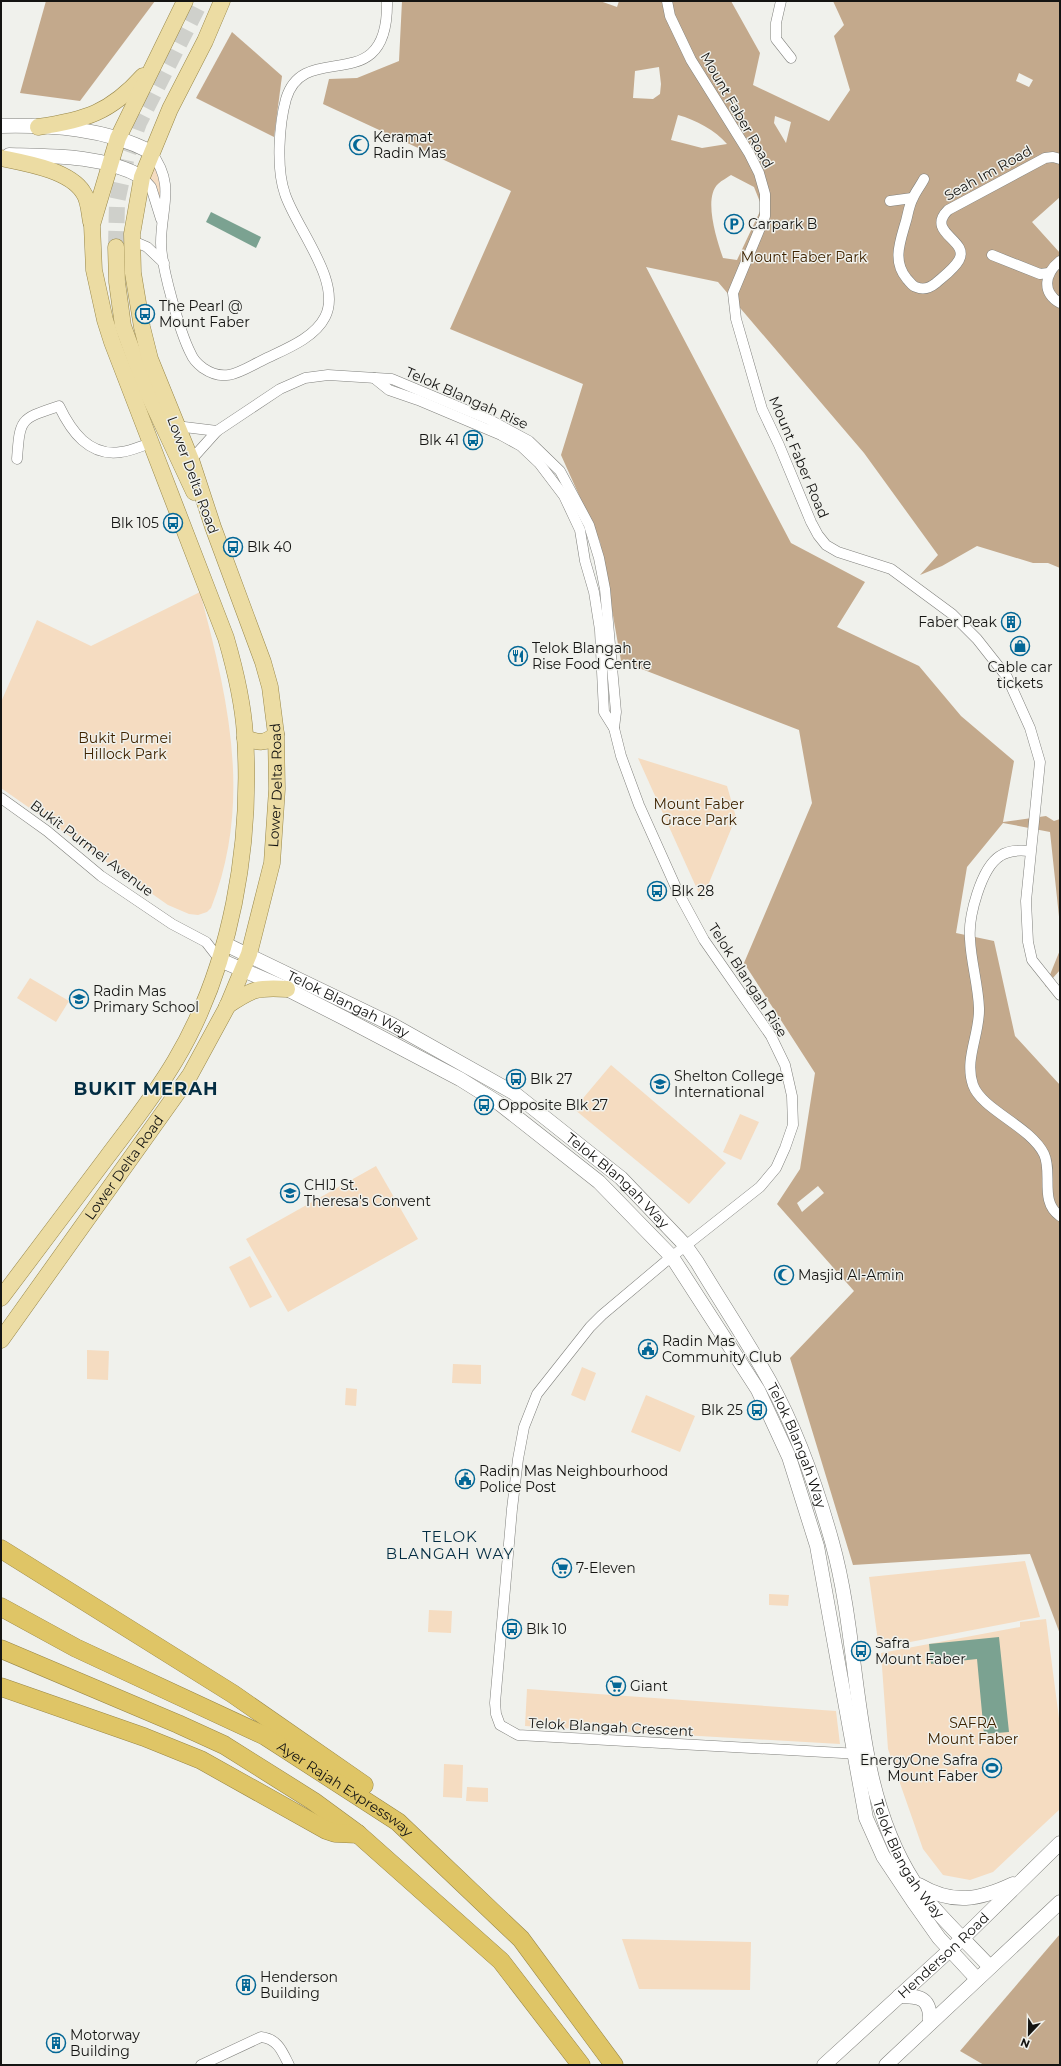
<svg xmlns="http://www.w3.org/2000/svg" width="1061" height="2066" font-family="Montserrat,sans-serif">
  <rect width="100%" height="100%" fill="#f0f1ec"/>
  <g fill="#f5dcc1">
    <polygon points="151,152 162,170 162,221 150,185"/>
    <path d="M200,592C228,698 253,801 211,908L207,912L198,915L189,914L168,905L1,788V702L37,620L91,646Z"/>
    <polygon points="638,758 727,786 736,817 702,900"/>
    <polygon points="30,978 69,1001 56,1022 17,998"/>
    <polygon points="611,1065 726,1163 689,1204 574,1109"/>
    <polygon points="740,1114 759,1122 741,1160 723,1152"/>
    <polygon points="376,1166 418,1239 288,1312 246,1239"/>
    <polygon points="250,1256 272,1297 250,1308 229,1267"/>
    <polygon points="87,1350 109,1351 108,1380 87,1379"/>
    <polygon points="453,1364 481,1365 481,1384 452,1383"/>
    <polygon points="582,1367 596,1373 585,1401 571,1395"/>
    <polygon points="346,1388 357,1389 356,1406 345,1405"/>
    <polygon points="646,1395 695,1416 680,1452 631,1432"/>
    <polygon points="1025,1561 1040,1617 879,1648 869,1577"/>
    <polygon points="769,1594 789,1595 788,1606 769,1605"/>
    <polygon points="429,1610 452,1611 451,1633 428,1632"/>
    <polygon points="1046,1619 1060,1726 1060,1809 993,1872 970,1880 943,1875 923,1849 888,1749 881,1653 1020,1627 1020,1622"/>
    <polygon points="527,1689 836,1711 840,1744 525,1726"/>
    <polygon points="444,1764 463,1765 462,1798 443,1797"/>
    <polygon points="467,1787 488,1788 488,1802 466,1801"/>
    <polygon points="622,1939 751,1942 750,1990 639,1989"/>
  </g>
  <g fill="#c3a98c" fill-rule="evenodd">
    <polygon points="46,1 155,1 80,101 20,93"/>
    <path d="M402,1H600L617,7L619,1H731L760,53L753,85L829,121L850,90L834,36L844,25L833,1H1060V197L1032,222L1060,253V568L1048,563H1033L977,546L942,566L920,575L938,555L864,453L718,282L646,267L791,543L865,582L837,627L919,666L961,716L1014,761L1003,822L1046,816L1054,821L1060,819V926L1050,832L1003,823L967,867L956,933L994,941L1015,1036L1060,1085V1634L1030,1554L853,1565L790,1358L854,1291L777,1204L800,1169L815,1073L744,963L812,803L799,730L621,661L600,542L561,455L583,384L450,329L511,191L323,104L329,79L357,78L399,61ZM659,67L661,84L660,94L653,99L633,98L635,71ZM1019,73L1033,80L1029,87L1016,81ZM678,115C696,120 715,130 727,144L702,148L671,140ZM775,116L791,122L786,143L774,123ZM731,175L754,187L762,207L737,260L723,258C717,241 703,198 718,184C722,180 727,178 731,175ZM818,1186L824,1193L802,1212L797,1203Z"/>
    <polygon points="232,32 282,76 274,137 196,98"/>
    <polygon points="1060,950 1060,970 1045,987"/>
    <polygon points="1060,1934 1060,2065 984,2065 960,2051"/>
  </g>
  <g fill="#7ba291">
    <polygon points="211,212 261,237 256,248 206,222"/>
    <polygon points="999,1637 1009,1732 984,1734 977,1659 931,1664 929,1644"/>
  </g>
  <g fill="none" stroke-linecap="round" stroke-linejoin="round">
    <polyline stroke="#cfd0cb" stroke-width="16" stroke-dasharray="16 8" stroke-linecap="butt" points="116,247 117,202 127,156 139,123 201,1"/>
    <defs>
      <g id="street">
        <polyline points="667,1 670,16 691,60 749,153 759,173 765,194 765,216 733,293 736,319 762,409 779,445 811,522 818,535 826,545 838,552 891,569 952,614 977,639 1007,677 1030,728 1040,762 1026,901 1028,942 1032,960 1060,995"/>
        <polyline points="781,1 776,23 776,39 791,58"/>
        <path d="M151,152C176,185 161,207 161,243C161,266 180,333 191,354C193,359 199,365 203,368C226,384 242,370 263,360C283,350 314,339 325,317C343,282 296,228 285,194C276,169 279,124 286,99C304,37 389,102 387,1"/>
        <polyline points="142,177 151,187 161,219"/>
        <path d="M924,179C921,185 916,191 913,198C909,205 908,214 906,221C900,242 892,261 907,279C910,282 912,286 916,287C923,290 930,288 936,283C944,276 954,269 959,260C970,240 925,233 948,210L1045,158L1053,157L1060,159"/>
        <polyline points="890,201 912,198"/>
        <polyline points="133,241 147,247 164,263"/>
        <polyline points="992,255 1040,274 1049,273"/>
        <path d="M1060,261C1045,273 1041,292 1060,303"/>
        <polyline points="374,378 389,390 418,400 501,435 521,446 539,463 564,496 580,530 585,561 594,592 600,630 604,712 614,728 621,756 639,805 678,892 704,940 771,1036 785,1065 792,1096 793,1125 785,1148 776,1168 760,1187 665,1262 602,1315 590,1327 537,1394 524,1427 518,1459 512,1509 495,1703 496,1714 500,1725 518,1735 860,1754"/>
        <polyline points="176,426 217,431"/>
        <path d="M17,459C20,418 20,419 59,406C71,431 89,457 121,452C131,451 141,446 151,443"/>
        <polyline points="191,460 217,431 280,389 305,378 328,375 392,379 490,420 529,441 560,471 589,525 599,558 605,589 616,712 614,728"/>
        <polyline points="1,798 47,831 101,876 172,924 206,942 220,960"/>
        <path d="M1029,851C1020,850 1009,850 1000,856C981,868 968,917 970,939C971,962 978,984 979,1008C980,1034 964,1059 973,1085C982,1110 1030,1126 1044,1154C1053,1173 1039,1202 1060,1216"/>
        <path d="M201,2065L261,2037C278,2039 282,2051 289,2065"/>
      </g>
      <g id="secondary">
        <path d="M1,126C51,125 105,128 151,152"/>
        <path d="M9,155C53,156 103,155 142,177"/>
        <path id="s1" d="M225,944L393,1025L514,1093L621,1178L685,1245L697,1262C721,1302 747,1341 770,1382C797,1431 817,1488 832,1542C863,1653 850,1783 914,1882C932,1910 966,1941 990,1967"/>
        <polyline points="220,960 287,989 346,1019 460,1079 500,1104 599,1182 672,1257 758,1390 789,1457 817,1546 866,1818 883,1856 915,1904 939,1938 977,1979"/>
        <path d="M919,1885C953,1905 979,1900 1013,1884"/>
        <path d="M899,1996C921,1996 931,1998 930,2023"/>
        <path id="s2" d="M824,2065L963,1938L1060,1843"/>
        <polyline points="886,2065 1060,1902"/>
      </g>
      <g id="primary">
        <path d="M38,127C85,120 110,113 143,76"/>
        <path d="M1,158C25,163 69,170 83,192C89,200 89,212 91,222"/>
        <polyline points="116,247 117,282 123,326 146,389 194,492"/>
        <path d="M245,738C259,743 266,744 276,734"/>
        <path d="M227,1006C252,989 257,987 287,989"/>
        <path d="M1,1298C36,1251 72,1204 107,1157C131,1125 155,1095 175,1061C232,966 252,844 245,735C243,702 235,669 226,638L112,342L105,320L94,270L92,225L118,138L185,1"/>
        <path id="s3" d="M1,1340L190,1075L227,1007L249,954L272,863L277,789L276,734L270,687L263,662L213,527L191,460L150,359L142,327L133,273L132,234L142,177L170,109L205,41L222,1"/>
      </g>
      <g id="highway">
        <polyline points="1,1549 233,1694 364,1785"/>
        <path id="s4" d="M1,1607L76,1648L265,1736L398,1822L521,1939L614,2065"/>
        <polyline points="1,1649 178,1724 224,1745 313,1801 358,1834 501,1961 581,2065"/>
        <polyline points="1,1687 144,1737 201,1760 326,1830 335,1833 358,1834"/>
      </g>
    </defs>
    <use href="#street" stroke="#80817d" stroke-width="11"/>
    <use href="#secondary" stroke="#80817d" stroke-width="15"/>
    <use href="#primary" stroke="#988749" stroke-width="17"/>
    <use href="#highway" stroke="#988749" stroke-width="19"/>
    <use href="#street" stroke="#fff" stroke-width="10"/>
    <use href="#secondary" stroke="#fff" stroke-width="14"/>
    <use href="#primary" stroke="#ecdca3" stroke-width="16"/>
    <use href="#highway" stroke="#dfc566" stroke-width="18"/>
  </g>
  <defs>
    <symbol id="mosque-ring" viewBox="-11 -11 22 22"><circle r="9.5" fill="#f0f1ec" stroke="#036796" stroke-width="1.5"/><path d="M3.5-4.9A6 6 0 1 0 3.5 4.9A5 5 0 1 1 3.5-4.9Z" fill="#036796"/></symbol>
    <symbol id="parking-ring" viewBox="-11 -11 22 22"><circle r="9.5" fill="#f0f1ec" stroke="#036796" stroke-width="1.5"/><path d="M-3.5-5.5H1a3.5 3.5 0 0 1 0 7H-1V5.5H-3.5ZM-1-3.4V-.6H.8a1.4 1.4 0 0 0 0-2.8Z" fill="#036796"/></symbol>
    <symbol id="bus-ring" viewBox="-11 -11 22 22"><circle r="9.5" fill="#f0f1ec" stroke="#036796" stroke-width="1.5"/><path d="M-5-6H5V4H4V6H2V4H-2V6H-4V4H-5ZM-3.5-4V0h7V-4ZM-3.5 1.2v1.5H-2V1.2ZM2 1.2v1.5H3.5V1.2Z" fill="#036796"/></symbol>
    <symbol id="building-ring" viewBox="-11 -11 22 22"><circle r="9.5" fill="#f0f1ec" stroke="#036796" stroke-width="1.5"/><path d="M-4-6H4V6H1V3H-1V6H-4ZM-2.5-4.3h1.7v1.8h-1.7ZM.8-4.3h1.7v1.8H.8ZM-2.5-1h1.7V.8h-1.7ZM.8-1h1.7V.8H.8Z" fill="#036796"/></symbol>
    <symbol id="shop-ring" viewBox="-11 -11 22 22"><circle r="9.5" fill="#f0f1ec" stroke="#036796" stroke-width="1.5"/><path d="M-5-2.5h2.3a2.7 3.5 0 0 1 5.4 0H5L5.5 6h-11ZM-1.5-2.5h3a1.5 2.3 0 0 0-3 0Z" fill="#036796"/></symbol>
    <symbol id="restaurant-ring" viewBox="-11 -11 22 22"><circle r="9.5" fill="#f0f1ec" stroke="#036796" stroke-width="1.5"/><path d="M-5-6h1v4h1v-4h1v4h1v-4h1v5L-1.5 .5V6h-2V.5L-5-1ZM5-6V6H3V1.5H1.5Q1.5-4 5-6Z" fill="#036796"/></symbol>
    <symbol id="school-ring" viewBox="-11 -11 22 22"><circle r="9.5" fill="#f0f1ec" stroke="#036796" stroke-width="1.5"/><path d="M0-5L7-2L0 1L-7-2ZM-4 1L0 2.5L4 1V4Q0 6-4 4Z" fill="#036796"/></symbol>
    <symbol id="civic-ring" viewBox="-11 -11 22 22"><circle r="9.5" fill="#f0f1ec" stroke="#036796" stroke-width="1.5"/><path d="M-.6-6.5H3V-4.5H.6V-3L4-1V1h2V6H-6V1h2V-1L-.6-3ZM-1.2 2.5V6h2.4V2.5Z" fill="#036796"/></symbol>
    <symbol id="supermarket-ring" viewBox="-11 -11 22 22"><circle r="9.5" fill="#f0f1ec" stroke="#036796" stroke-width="1.5"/><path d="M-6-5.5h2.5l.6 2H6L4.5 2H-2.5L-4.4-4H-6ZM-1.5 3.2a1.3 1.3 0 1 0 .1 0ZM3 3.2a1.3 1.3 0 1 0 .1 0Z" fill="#036796"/></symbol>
    <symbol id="stadium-ring" viewBox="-11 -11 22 22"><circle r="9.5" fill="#f0f1ec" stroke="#036796" stroke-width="1.5"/><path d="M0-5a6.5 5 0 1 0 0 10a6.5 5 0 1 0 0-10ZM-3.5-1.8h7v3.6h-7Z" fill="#036796"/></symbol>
  </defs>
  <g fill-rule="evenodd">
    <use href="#mosque-ring" x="348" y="134" width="22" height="22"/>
    <use href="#parking-ring" x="723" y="213" width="22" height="22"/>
    <use href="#bus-ring" x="134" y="303" width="22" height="22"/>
    <use href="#bus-ring" x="462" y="429" width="22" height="22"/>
    <use href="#bus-ring" x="162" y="512" width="22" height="22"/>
    <use href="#bus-ring" x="222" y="536" width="22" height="22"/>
    <use href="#building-ring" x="1000" y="611" width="22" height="22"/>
    <use href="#shop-ring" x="1009" y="635" width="22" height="22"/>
    <use href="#restaurant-ring" x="507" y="645" width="22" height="22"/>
    <use href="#bus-ring" x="646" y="880" width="22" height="22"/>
    <use href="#school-ring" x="68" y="988" width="22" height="22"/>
    <use href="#bus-ring" x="505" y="1068" width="22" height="22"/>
    <use href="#school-ring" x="649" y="1073" width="22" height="22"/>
    <use href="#bus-ring" x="473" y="1094" width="22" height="22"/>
    <use href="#school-ring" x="279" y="1182" width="22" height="22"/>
    <use href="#mosque-ring" x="773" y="1264" width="22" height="22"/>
    <use href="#civic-ring" x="637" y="1338" width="22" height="22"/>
    <use href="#bus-ring" x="746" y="1399" width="22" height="22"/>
    <use href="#civic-ring" x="454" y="1468" width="22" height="22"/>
    <use href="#supermarket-ring" x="551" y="1557" width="22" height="22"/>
    <use href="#bus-ring" x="501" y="1618" width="22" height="22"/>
    <use href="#bus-ring" x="850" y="1640" width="22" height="22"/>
    <use href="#supermarket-ring" x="605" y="1675" width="22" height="22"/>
    <use href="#stadium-ring" x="981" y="1757" width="22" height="22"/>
    <use href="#building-ring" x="235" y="1974" width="22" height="22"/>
    <use href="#building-ring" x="45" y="2032" width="22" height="22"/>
  </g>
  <g text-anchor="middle" stroke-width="3" stroke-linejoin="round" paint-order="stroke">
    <g font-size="14" fill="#141412" stroke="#f0f1ec">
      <text transform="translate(737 110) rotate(60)" y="5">Mount Faber Road</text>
      <text transform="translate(988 173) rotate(-29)" y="5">Seah Im Road</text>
      <text transform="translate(467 398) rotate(24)" y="5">Telok Blangah Rise</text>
      <text transform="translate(799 457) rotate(67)" y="5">Mount Faber Road</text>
      <text transform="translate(193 475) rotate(70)" y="5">Lower Delta Road</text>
      <text dy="5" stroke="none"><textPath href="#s3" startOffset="632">Lower Delta Road</textPath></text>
      <text transform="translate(92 848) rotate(37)" y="5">Bukit Purmei Avenue</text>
      <text transform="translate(748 980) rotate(57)" y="5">Telok Blangah Rise</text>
      <text dy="5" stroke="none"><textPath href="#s1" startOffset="137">Telok Blangah Way</textPath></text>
      <text dy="5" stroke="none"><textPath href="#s3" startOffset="212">Lower Delta Road</textPath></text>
      <text dy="5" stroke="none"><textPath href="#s1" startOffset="461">Telok Blangah Way</textPath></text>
      <text dy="5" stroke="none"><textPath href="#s1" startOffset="785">Telok Blangah Way</textPath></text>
      <text transform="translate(611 1727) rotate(3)" y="5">Telok Blangah Crescent</text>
      <text dy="5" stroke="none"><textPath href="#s4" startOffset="390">Ayer Rajah Expressway</textPath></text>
      <text dy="5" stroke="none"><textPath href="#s1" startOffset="1217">Telok Blangah Way</textPath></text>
      <text dy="5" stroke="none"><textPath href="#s2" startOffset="162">Henderson Road</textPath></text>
    </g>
    <g font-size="14" fill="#141412" stroke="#f0f1ec" text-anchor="start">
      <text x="373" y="142">Keramat<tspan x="373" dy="16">Radin Mas</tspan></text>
      <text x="748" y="229">Carpark B</text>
      <text x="159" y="311">The Pearl @<tspan x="159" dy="16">Mount Faber</tspan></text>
      <text x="459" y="445" text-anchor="end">Blk 41</text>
      <text x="159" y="528" text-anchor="end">Blk 105</text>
      <text x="247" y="552">Blk 40</text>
      <text x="997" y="627" text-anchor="end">Faber Peak</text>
      <text x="532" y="653">Telok Blangah<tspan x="532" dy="16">Rise Food Centre</tspan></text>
      <text x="1020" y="672" text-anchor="middle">Cable car<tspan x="1020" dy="16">tickets</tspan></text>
      <text x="671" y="896">Blk 28</text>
      <text x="93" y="996">Radin Mas<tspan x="93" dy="16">Primary School</tspan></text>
      <text x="674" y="1081">Shelton College<tspan x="674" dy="16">International</tspan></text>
      <text x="530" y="1084">Blk 27</text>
      <text x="498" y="1110">Opposite Blk 27</text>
      <text x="304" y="1190">CHIJ St.<tspan x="304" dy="16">Theresa's Convent</tspan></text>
      <text x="798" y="1280">Masjid Al-Amin</text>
      <text x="662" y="1346">Radin Mas<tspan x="662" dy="16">Community Club</tspan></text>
      <text x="743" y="1415" text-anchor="end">Blk 25</text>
      <text x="479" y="1476">Radin Mas Neighbourhood<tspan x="479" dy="16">Police Post</tspan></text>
      <text x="576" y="1573">7-Eleven</text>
      <text x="526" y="1634">Blk 10</text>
      <text x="875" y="1648">Safra<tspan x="875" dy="16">Mount Faber</tspan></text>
      <text x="630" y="1691">Giant</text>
      <text x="978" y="1765" text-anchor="end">EnergyOne Safra<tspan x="978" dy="16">Mount Faber</tspan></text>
      <text x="260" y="1982">Henderson<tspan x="260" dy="16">Building</tspan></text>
      <text x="70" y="2040">Motorway<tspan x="70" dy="16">Building</tspan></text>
    </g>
    <g font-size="14" fill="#3e2300" stroke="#f0f1ec">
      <text x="804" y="262">Mount Faber Park</text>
      <text x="125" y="743">Bukit Purmei<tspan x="125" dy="16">Hillock Park</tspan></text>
      <text x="699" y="809">Mount Faber<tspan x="699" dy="16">Grace Park</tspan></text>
      <text x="973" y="1728">SAFRA<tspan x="973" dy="16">Mount Faber</tspan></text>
    </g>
    <g font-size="15" letter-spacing="1" fill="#032d43" stroke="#f0f1ec">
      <text x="450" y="1542">TELOK<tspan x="450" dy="17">BLANGAH WAY</tspan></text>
    </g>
    <g font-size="18" font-weight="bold" letter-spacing="1" fill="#032d43" stroke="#f0f1ec">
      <text x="146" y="1095">BUKIT MERAH</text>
    </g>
  </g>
  <rect width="1061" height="2066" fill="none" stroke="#141412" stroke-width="4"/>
  <g transform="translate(1029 2034) rotate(202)" stroke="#f0f1ec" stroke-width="3" paint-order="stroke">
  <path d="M0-3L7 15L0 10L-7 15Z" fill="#141412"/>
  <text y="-6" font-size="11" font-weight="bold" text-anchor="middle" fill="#141412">N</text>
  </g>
</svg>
